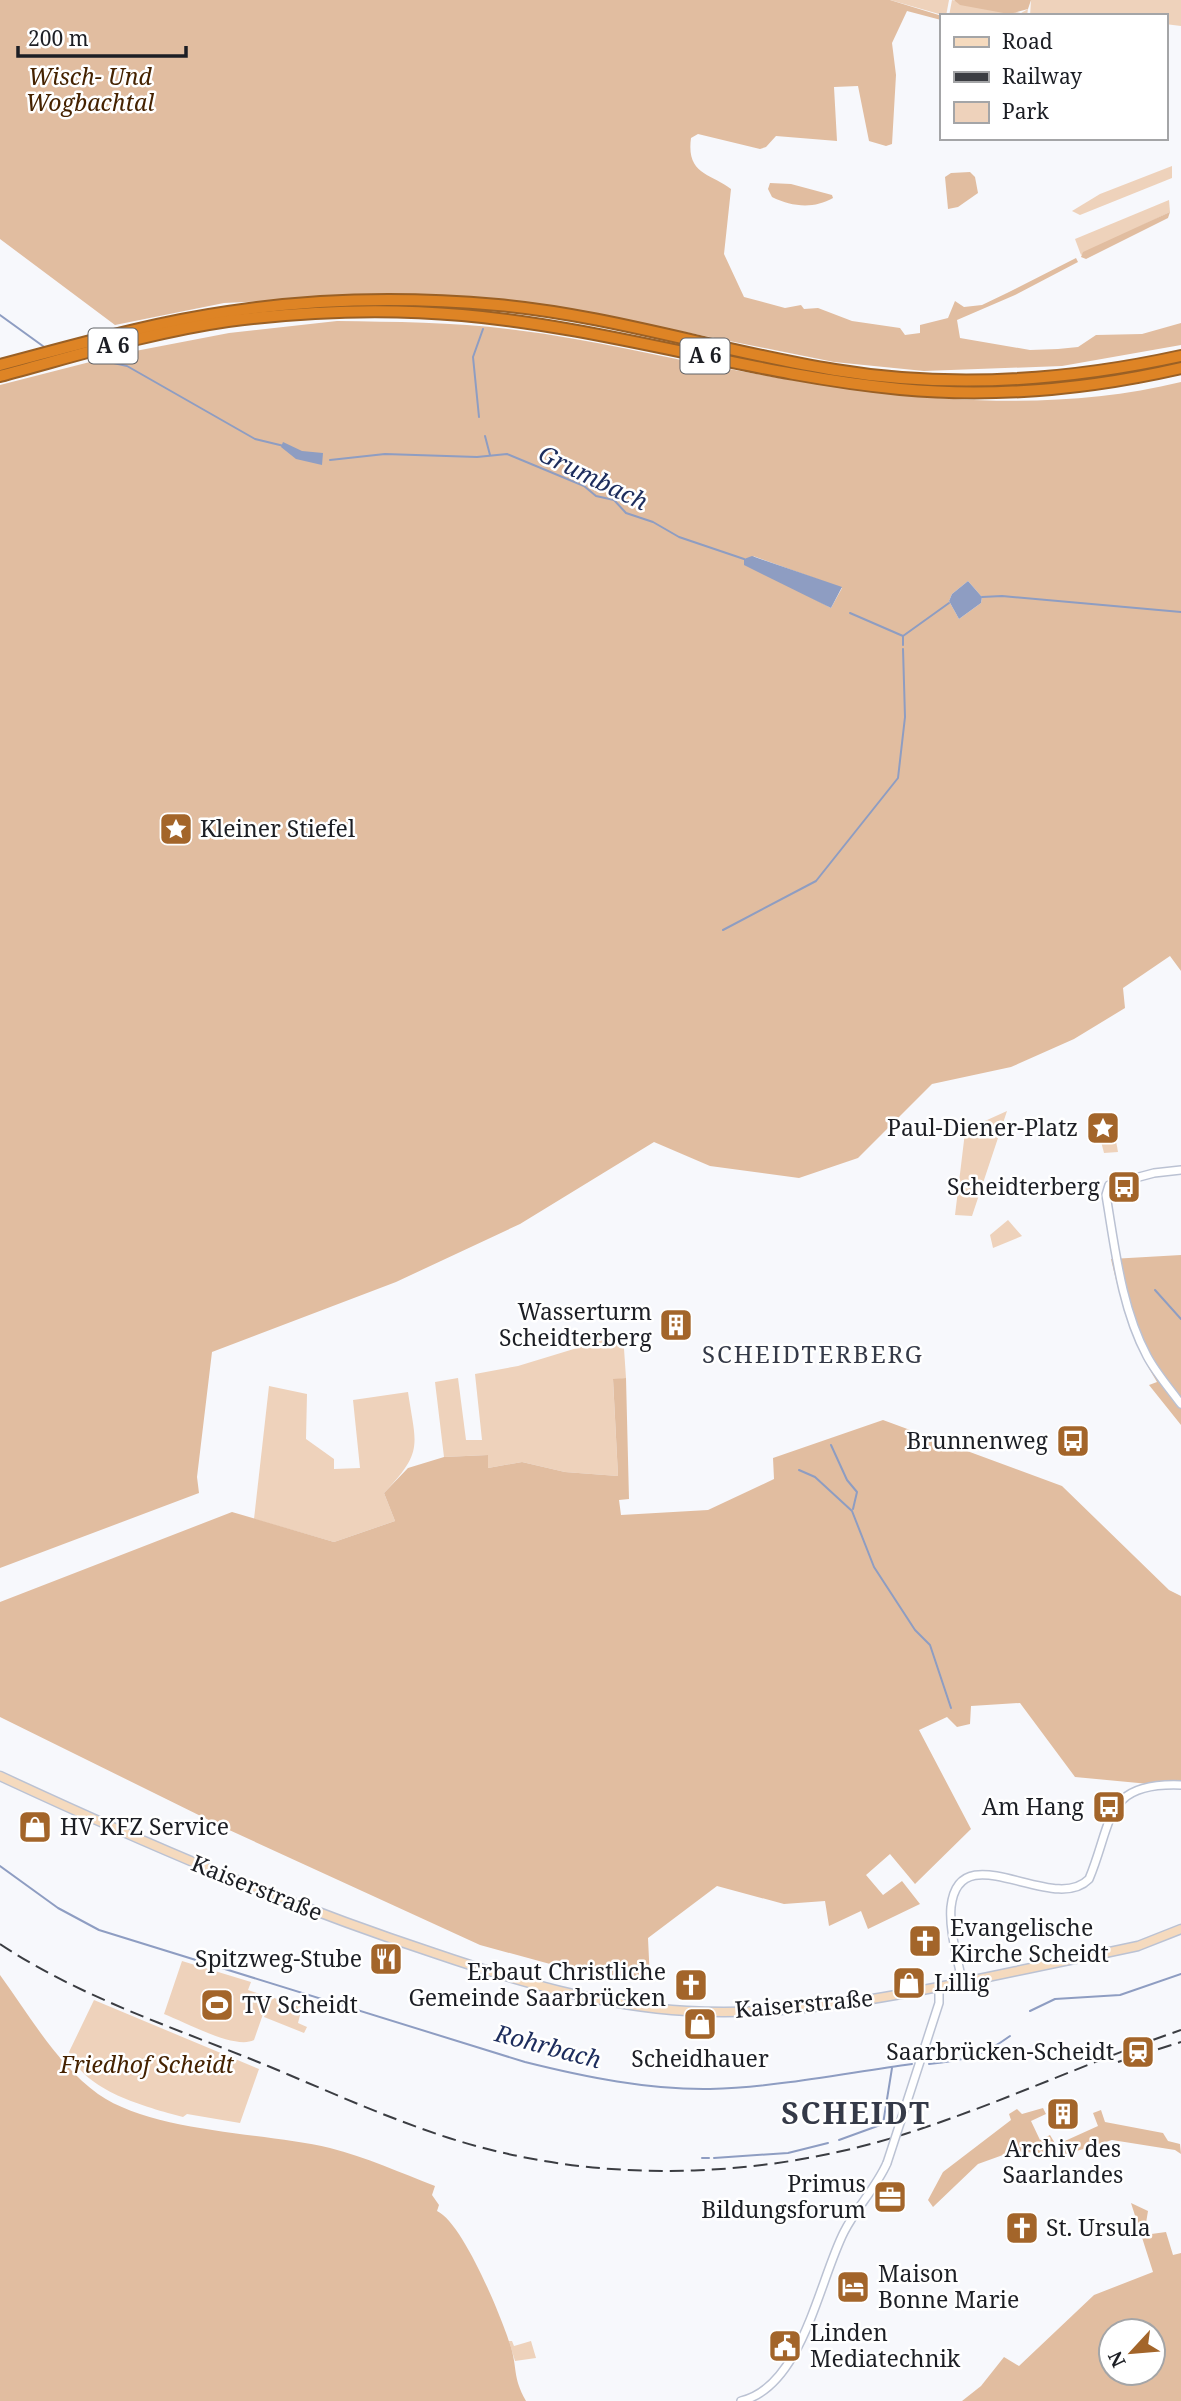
<svg xmlns="http://www.w3.org/2000/svg" width="1181" height="2401" font-family="'Noto Serif',serif">
  <rect width="100%" height="100%" fill="#f7f8fc"/>
  <g fill="#eed2bb">
    <polygon points="890,0 949,0 946,16"/>
    <polygon points="952,0 1021,13 1028,9 1027,16 949,16"/>
    <polygon points="1031,0 1181,0 1181,26 1165,24 1165,16 1030,16"/>
    <polygon points="1172,166 1172,178 1080,215 1072,211 1100,194"/>
    <polygon points="1169,200 1170,212 1081,255 1075,239"/>
    <polygon points="1007,1111 972,1216 955,1215 966,1124 976,1125"/>
    <polygon points="1111,1113 1118,1152 1104,1153 1097,1126"/>
    <polygon points="1008,1220 1022,1236 993,1248 990,1235"/>
    <polygon points="623,1334 626,1378 613,1380 618,1476 565,1472 522,1462 488,1468 488,1455 444,1457 435,1382 458,1378 466,1440 482,1440 475,1374 518,1366"/>
    <path d="M269,1386L307,1394L306,1439L334,1459V1469L360,1468L353,1400L408,1392C416,1446 424,1451 384,1493L395,1521L334,1542L254,1519Z"/>
    <path d="M182,1961L251,1982L248,1990L269,1997L254,2040C235,2050 185,2022 164,2014Z"/>
    <polygon points="271,1997 302,2007 298,2023 307,2027 304,2033 264,2017"/>
    <path d="M94,2000L259,2069L240,2123L187,2114L183,2117C146,2107 84,2091 69,2052Z"/>
    <polygon points="509,2341 512,2341 514,2346 531,2341 536,2358 515,2361"/>
  </g>
  <g fill="#e1bda0" fill-rule="evenodd">
    <path d="M0,0H890L942,16L941,20L907,11L892,43L896,75L892,144L886,146L869,141L858,86L834,87L837,141L776,136L766,147L760,149L698,134L691,138C686,175 711,173 731,189L724,254L744,297L785,308L801,305L804,309L818,308L852,321L900,328L905,335L920,333V325L948,318L955,301L964,307L982,305L1007,293L1076,258L1078,262L1015,295L957,320L960,338L1030,350L1058,349L1078,347L1096,335L1142,334L1181,323V345L1062,366L924,371L834,362L591,313L411,294L224,303L115,325L0,239Z"/>
    <polygon points="954,0 1031,0 1028,9 1009,14 960,5"/>
    <polygon points="970,172 975,177 978,193 958,207 948,209 945,177 951,173"/>
    <path d="M770,183L791,184L832,195L833,198C814,209 792,207 772,197L768,189Z"/>
    <polygon points="1170,212 1168,218 1086,259 1081,257 1083,252"/>
    <path d="M337,321C396,322 457,322 516,330C591,339 665,358 740,371C883,397 1038,417 1181,382V971L1170,956L1123,988L1125,1008L1074,1039L1011,1067L932,1084L858,1158L799,1178L710,1166L654,1142L520,1224L396,1282L212,1352L197,1477L199,1493L0,1568V385L125,353L229,333ZM753,556L842,588L831,608L792,587ZM968,581L982,597L981,603L959,619L949,601L952,594Z"/>
    <path d="M1181,1255V1425L1149,1385L1157,1382C1133,1344 1121,1303 1111,1259Z"/>
    <polygon points="626,1378 629,1499 619,1500 621,1515 708,1510 774,1479 773,1458 883,1420 1062,1486 1169,1590 1181,1596 1181,1787 1075,1777 1020,1703 971,1706 970,1724 957,1727 947,1717 919,1730 971,1829 915,1884 890,1854 866,1875 883,1895 902,1881 920,1904 868,1929 861,1911 829,1926 825,1901 784,1904 717,1886 648,1938 650,1981 561,1967 480,1945 227,1829 0,1717 0,1602 232,1512 334,1542 395,1521 384,1493 408,1468 444,1457 488,1455 488,1468 522,1462 565,1472 618,1476 613,1379"/>
    <path d="M0,1975C29,2015 57,2064 98,2094C154,2133 262,2132 330,2148C366,2157 401,2173 435,2186L432,2195L439,2205L437,2211C463,2223 501,2316 510,2344C518,2369 512,2376 526,2401H0Z"/>
    <polygon points="1043,2108 1046,2114 1031,2121 1040,2140 1050,2135 1056,2145 1098,2126 1093,2113 1101,2110 1105,2122 1163,2133 1168,2141 1180,2144 1181,2154 1175,2150 1112,2140 1064,2155 1014,2151 978,2164 933,2207 928,2200 943,2172 1011,2120 1009,2114 1017,2109 1022,2114"/>
    <path d="M1131,2203L1148,2211L1144,2235L1166,2232L1173,2255L1181,2253V2401H962L981,2386L1004,2357L1019,2366L1094,2295L1153,2272ZM1111,2331H1153V2373H1111Z"/>
  </g>
  <g fill="#8e9dc2">
    <polygon points="283,442 302,451 323,453 322,465 296,459 281,447"/>
    <polygon points="752,556 842,587 831,608 744,565 744,559"/>
    <polygon points="968,581 982,597 981,603 959,619 949,601 952,594"/>
  </g>
  <g fill="none" stroke-linecap="round" stroke-linejoin="round">
    <g stroke="#8e9dc2" stroke-width="2">
      <polyline points="0,315 47,349"/>
      <polyline points="87,357 127,366 255,439 284,446"/>
      <polyline points="479,417 473,357 483,329"/>
      <polyline points="485,436 490,455"/>
      <polyline points="330,460 385,454 477,457 507,454 584,486 596,496 614,500 626,513 653,522 679,537 744,559"/>
      <polyline points="982,597 1002,596 1181,612"/>
      <polyline points="850,613 903,636 949,603"/>
      <polyline points="903,636 903,645"/>
      <polyline points="723,930 816,881 898,778 905,717 903,649"/>
      <polyline points="1155,1290 1181,1319"/>
      <polyline points="831,1445 847,1480 857,1492 853,1509"/>
      <polyline points="799,1470 815,1477 852,1511 874,1567 915,1630 930,1645 951,1708"/>
      <path d="M0,1866L58,1908L99,1930L525,2062C585,2077 649,2090 710,2089C778,2087 845,2073 912,2064"/>
      <polyline points="1030,2011 1055,1999 1120,1995 1181,1974"/>
      <path d="M929,2064C962,2061 983,2056 1010,2036"/>
      <polyline points="839,2140 883,2124 892,2068"/>
      <polyline points="702,2158 709,2158"/>
      <polyline points="714,2158 788,2153 828,2143"/>
    </g>
    <defs>
      <g id="tertiary">
        <path d="M1181,1170L1154,1173L1109,1185L1106,1195C1115,1248 1121,1307 1147,1356C1156,1373 1170,1389 1181,1404"/>
        <path d="M962,1982C958,1959 949,1931 951,1907C959,1832 1053,1916 1089,1879C1113,1822 1103,1782 1181,1785"/>
        <polyline points="902,2117 939,2003 939,1987"/>
        <path d="M741,2401C802,2387 819,2281 844,2232C856,2208 876,2188 887,2163"/>
      </g>
      <path id="secondary" d="M0,1776C142,1842 285,1904 434,1953C516,1981 600,2006 687,2011C829,2019 968,1979 1105,1953L1138,1946L1181,1929"/>
      <g id="motorway">
        <path d="M0,365C76,345 151,323 228,312C318,298 408,297 498,305C610,315 723,352 835,370C950,389 1067,381 1181,356"/>
        <path d="M0,376C75,356 151,332 228,321C305,311 385,308 462,315C610,328 753,375 900,389C995,398 1089,389 1181,368"/>
      </g>
    </defs>
    <use href="#tertiary" stroke="#bbc2d3" stroke-width="10"/>
    <use href="#secondary" stroke="#bbc2d3" stroke-width="11"/>
    <use href="#motorway" stroke="#9a6025" stroke-width="14"/>
    <use href="#tertiary" stroke="#fff" stroke-width="7"/>
    <use href="#secondary" stroke="#f5dabe" stroke-width="8"/>
    <use href="#motorway" stroke="#de8425" stroke-width="10"/>
    <g stroke="#3b3d42" stroke-width="2" stroke-dasharray="14 7" stroke-linecap="butt">
      <path d="M0,1944C81,1998 178,2029 268,2066C328,2091 387,2118 449,2138C596,2185 759,2180 905,2134C999,2104 1088,2062 1181,2030"/>
      <polyline points="1118,2062 1181,2042"/>
    </g>
    <defs>
      <polyline id="tertiary-bridge" points="887,2163 902,2117"/>
    </defs>
    <use href="#tertiary-bridge" stroke="#bbc2d3" stroke-width="10" stroke-linecap="butt"/>
    <use href="#tertiary-bridge" stroke="#fff" stroke-width="7"/>
  </g>
  <defs>
    <symbol id="sight-square" viewBox="-11 -11 22 22"><rect x="-9" y="-9" width="18" height="18" rx="4" fill="#a3652a" stroke="#fff"/><path d="M0-6L1.8-2.2L6-1.7L2.9 1.2L3.7 5.4L0 3.3L-3.7 5.4L-2.9 1.2L-6-1.7L-1.8-2.2Z" fill="#fff"/></symbol>
    <symbol id="bus-square" viewBox="-11 -11 22 22"><rect x="-9" y="-9" width="18" height="18" rx="4" fill="#a3652a" stroke="#fff"/><path d="M-5-6H5V4H4V6H2V4H-2V6H-4V4H-5ZM-3.5-4V0h7V-4ZM-3.5 1.2v1.5H-2V1.2ZM2 1.2v1.5H3.5V1.2Z" fill="#fff"/></symbol>
    <symbol id="building-square" viewBox="-11 -11 22 22"><rect x="-9" y="-9" width="18" height="18" rx="4" fill="#a3652a" stroke="#fff"/><path d="M-4-6H4V6H1V3H-1V6H-4ZM-2.5-4.3h1.7v1.8h-1.7ZM.8-4.3h1.7v1.8H.8ZM-2.5-1h1.7V.8h-1.7ZM.8-1h1.7V.8H.8Z" fill="#fff"/></symbol>
    <symbol id="shop-square" viewBox="-11 -11 22 22"><rect x="-9" y="-9" width="18" height="18" rx="4" fill="#a3652a" stroke="#fff"/><path d="M-5-2.5h2.3a2.7 3.5 0 0 1 5.4 0H5L5.5 6h-11ZM-1.5-2.5h3a1.5 2.3 0 0 0-3 0Z" fill="#fff"/></symbol>
    <symbol id="church-square" viewBox="-11 -11 22 22"><rect x="-9" y="-9" width="18" height="18" rx="4" fill="#a3652a" stroke="#fff"/><path d="M-1.2-6h2.4v3.5h3.3v2.4h-3.3V6h-2.4V-.1h-3.3v-2.4h3.3Z" fill="#fff"/></symbol>
    <symbol id="restaurant-square" viewBox="-11 -11 22 22"><rect x="-9" y="-9" width="18" height="18" rx="4" fill="#a3652a" stroke="#fff"/><path d="M-5-6h1v4h1v-4h1v4h1v-4h1v5L-1.5 .5V6h-2V.5L-5-1ZM5-6V6H3V1.5H1.5Q1.5-4 5-6Z" fill="#fff"/></symbol>
    <symbol id="stadium-square" viewBox="-11 -11 22 22"><rect x="-9" y="-9" width="18" height="18" rx="4" fill="#a3652a" stroke="#fff"/><path d="M0-5a6.5 5 0 1 0 0 10a6.5 5 0 1 0 0-10ZM-3.5-1.8h7v3.6h-7Z" fill="#fff"/></symbol>
    <symbol id="station-square" viewBox="-11 -11 22 22"><rect x="-9" y="-9" width="18" height="18" rx="4" fill="#a3652a" stroke="#fff"/><path d="M-3-6H3Q5-6 5-4V2Q5 4 3 4L4.5 6H3L1.5 4h-3L-3 6H-4.5L-3 4Q-5 4-5 2V-4Q-5-6-3-6ZM-3.5-4v3h7v-3ZM-3.5 1v1.5H-2V1ZM2 1v1.5H3.5V1Z" fill="#fff"/></symbol>
    <symbol id="office-square" viewBox="-11 -11 22 22"><rect x="-9" y="-9" width="18" height="18" rx="4" fill="#a3652a" stroke="#fff"/><path d="M-6-3h4V-5.5h4V-3h4V5H-6ZM-1-4.5V-3h2v-1.5ZM-6 0V1H6V0Z" fill="#fff"/></symbol>
    <symbol id="hotel-square" viewBox="-11 -11 22 22"><rect x="-9" y="-9" width="18" height="18" rx="4" fill="#a3652a" stroke="#fff"/><path d="M-6-4.5h1.5V1H6V5H4.5V3h-9V5H-6ZM-4 0a1.8 1.8 0 1 1 3.6 0ZM.5 0V-2.5h3Q6-2.5 6 0Z" fill="#fff"/></symbol>
    <symbol id="civic-square" viewBox="-11 -11 22 22"><rect x="-9" y="-9" width="18" height="18" rx="4" fill="#a3652a" stroke="#fff"/><path d="M-.6-6.5H3V-4.5H.6V-3L4-1V1h2V6H-6V1h2V-1L-.6-3ZM-1.2 2.5V6h2.4V2.5Z" fill="#fff"/></symbol>
  </defs>
  <g fill-rule="evenodd">
    <use href="#sight-square" x="157" y="810" width="38" height="38"/>
    <use href="#sight-square" x="1084" y="1109" width="38" height="38"/>
    <use href="#bus-square" x="1105" y="1168" width="38" height="38"/>
    <use href="#building-square" x="657" y="1306" width="38" height="38"/>
    <use href="#bus-square" x="1054" y="1422" width="38" height="38"/>
    <use href="#bus-square" x="1090" y="1788" width="38" height="38"/>
    <use href="#shop-square" x="16" y="1808" width="38" height="38"/>
    <use href="#church-square" x="906" y="1922" width="38" height="38"/>
    <use href="#restaurant-square" x="367" y="1940" width="38" height="38"/>
    <use href="#shop-square" x="890" y="1964" width="38" height="38"/>
    <use href="#church-square" x="672" y="1966" width="38" height="38"/>
    <use href="#stadium-square" x="198" y="1986" width="38" height="38"/>
    <use href="#shop-square" x="681" y="2005" width="38" height="38"/>
    <use href="#station-square" x="1119" y="2033" width="38" height="38"/>
    <use href="#building-square" x="1044" y="2095" width="38" height="38"/>
    <use href="#office-square" x="871" y="2178" width="38" height="38"/>
    <use href="#church-square" x="1003" y="2209" width="38" height="38"/>
    <use href="#hotel-square" x="834" y="2268" width="38" height="38"/>
    <use href="#civic-square" x="766" y="2327" width="38" height="38"/>
  </g>
  <g text-anchor="middle" stroke-width="5" stroke-linejoin="round" paint-order="stroke">
    <g fill="#fff" stroke="#606266" stroke-width="2">
      <rect x="88.5" y="328.5" width="49" height="35" rx="5"/>
      <rect x="680.5" y="338.5" width="49" height="35" rx="5"/>
    </g>
    <g font-size="21" font-weight="bold" fill="#1c1e24">
      <text x="113" y="353">A 6</text>
      <text x="705" y="363">A 6</text>
    </g>
    <g font-size="23" font-style="italic" fill="#452200" stroke="#fff">
      <text x="90" y="85">Wisch- Und<tspan x="90" dy="26">Wogbachtal</tspan></text>
      <text x="147" y="2073">Friedhof Scheidt</text>
    </g>
    <g font-size="23" fill="#1c1e24" stroke="#fff" text-anchor="end">
      <text x="200" y="837" text-anchor="start">Kleiner Stiefel</text>
      <text x="1078" y="1136">Paul-Diener-Platz</text>
      <text x="1100" y="1195">Scheidterberg</text>
      <text x="652" y="1320">Wasserturm<tspan x="652" dy="26">Scheidterberg</tspan></text>
      <text x="1048" y="1449">Brunnenweg</text>
      <text x="1084" y="1815">Am Hang</text>
      <text x="60" y="1835" text-anchor="start">HV KFZ Service</text>
      <text x="950" y="1936" text-anchor="start">Evangelische<tspan x="950" dy="26">Kirche Scheidt</tspan></text>
      <text x="362" y="1967">Spitzweg-Stube</text>
      <text x="666" y="1980">Erbaut Christliche<tspan x="666" dy="26">Gemeinde Saarbrücken</tspan></text>
      <text x="934" y="1991" text-anchor="start">Lillig</text>
      <text x="242" y="2013" text-anchor="start">TV Scheidt</text>
      <text x="1114" y="2060">Saarbrücken-Scheidt</text>
      <text x="700" y="2067" text-anchor="middle">Scheidhauer</text>
      <text x="1063" y="2157" text-anchor="middle">Archiv des<tspan x="1063" dy="26">Saarlandes</tspan></text>
      <text x="866" y="2192">Primus<tspan x="866" dy="26">Bildungsforum</tspan></text>
      <text x="1046" y="2236" text-anchor="start">St. Ursula</text>
      <text x="878" y="2282" text-anchor="start">Maison<tspan x="878" dy="26">Bonne Marie</tspan></text>
      <text x="810" y="2341" text-anchor="start">Linden<tspan x="810" dy="26">Mediatechnik</tspan></text>
    </g>
    <g font-size="23" fill="#1c1e24" stroke="#fff">
      <text transform="translate(257 1888) rotate(22)" y="8">Kaiserstraße</text>
      <text transform="translate(804 2004) rotate(-5)" y="8">Kaiserstraße</text>
    </g>
    <g font-size="24" font-style="italic" fill="#1d2d5d" stroke="#fff">
      <text transform="translate(593 478) rotate(26)" y="8">Grumbach</text>
      <text transform="translate(548 2047) rotate(15)" y="8">Rohrbach</text>
    </g>
    <g font-size="24" letter-spacing="2" fill="#353a48" stroke="#fff">
      <text x="813" y="1363">SCHEIDTERBERG</text>
    </g>
    <g font-size="30" font-weight="bold" letter-spacing="2" fill="#353a48" stroke="#fff">
      <text x="856" y="2124">SCHEIDT</text>
    </g>
  </g>
  <rect x="940" y="14" width="228" height="126" fill="#ffffff" stroke="#a4a5a7" stroke-width="2"/>
  <rect x="954" y="37" width="35" height="10" fill="#f5dabe" stroke="#a4a5a7" stroke-width="2"/>
  <text x="1002" y="49" font-size="21" fill="#1c1e24">Road</text>
  <rect x="954" y="72" width="35" height="10" fill="#3b3d42" stroke="#a4a5a7" stroke-width="2"/>
  <text x="1002" y="84" font-size="21" fill="#1c1e24">Railway</text>
  <rect x="954" y="102" width="35" height="21" fill="#eed2bb" stroke="#a4a5a7" stroke-width="2"/>
  <text x="1002" y="119" font-size="21" fill="#1c1e24">Park</text>
  <g transform="translate(1132 2352) rotate(244)"><circle r="33" fill="#ffffff" stroke="#a4a5a7" stroke-width="2"/>
  <path d="M0-5L12 26L0 18L-12 26Z" fill="#a3652a"/>
  <text y="-10" font-size="19" font-weight="bold" text-anchor="middle" fill="#1c1e24">N</text>
  </g>
  <path d="M18 46v10h168v-10" fill="none" stroke="#1c1e24" stroke-width="3.5"/>
  <text x="28" y="46" font-size="21" fill="#1c1e24" stroke="#ffffff" stroke-width="5" paint-order="stroke">200 m</text>
</svg>
